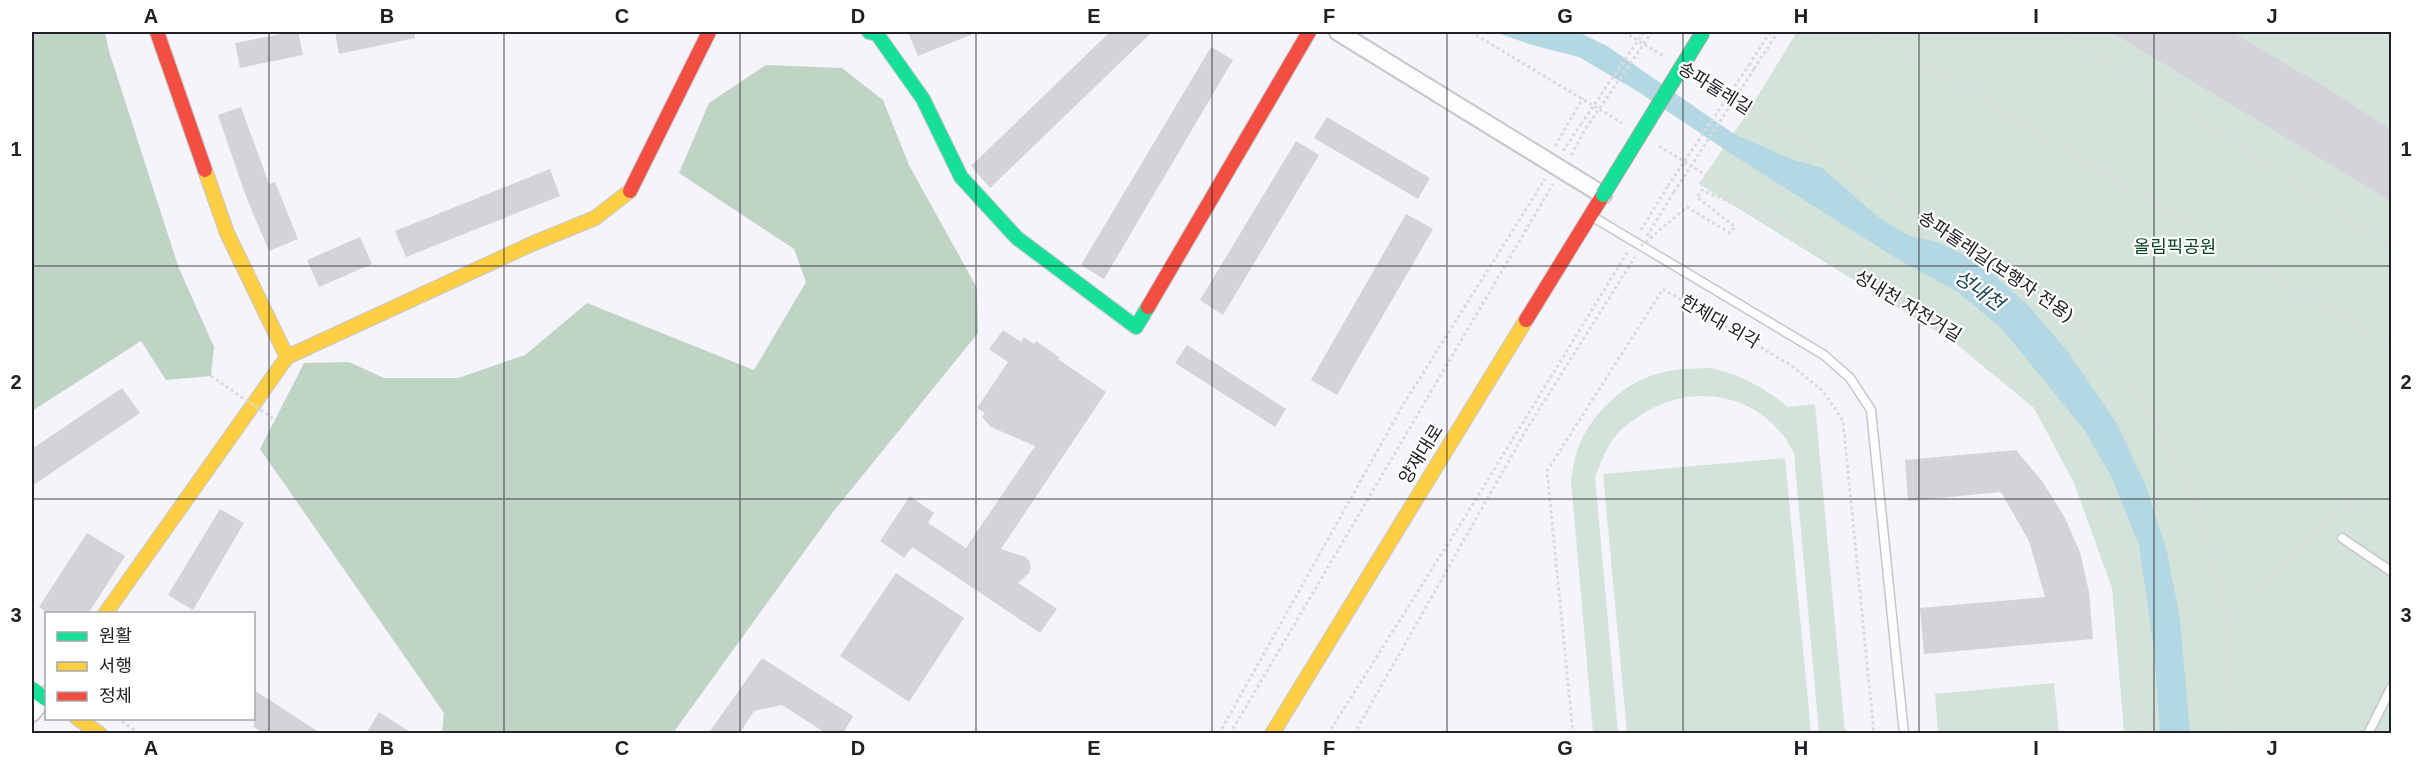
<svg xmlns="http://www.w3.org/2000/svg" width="2423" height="765" font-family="Arial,'Noto Sans KR',sans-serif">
  <rect width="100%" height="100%" fill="#f4f4fa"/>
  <g fill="#d3e3d9">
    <polygon points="1797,32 2391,32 2391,733 2124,733 2112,588 2074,483 2034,408 1955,343 1699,184 1746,115"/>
    <path d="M1710,368C1742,375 1763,387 1788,407L1815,404L1845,733H1819L1794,453C1790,447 1787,439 1782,434C1748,391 1688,385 1644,413C1633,420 1621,428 1613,439C1605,451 1600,464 1595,477L1618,733H1593L1571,480C1573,470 1574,458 1578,448C1591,414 1624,382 1660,373C1676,368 1694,369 1710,368Z"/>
    <polygon points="1785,458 1811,733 1627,733 1603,474"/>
    <polygon points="2054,683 2059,733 1938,733 1935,694"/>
  </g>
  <g fill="#c0d4c6">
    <polygon points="32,32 105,32 109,51 178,266 214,347 211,376 166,380 141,341 32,411"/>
    <polygon points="766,65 842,68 883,100 909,165 977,288 978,333 833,512 673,733 442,733 444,713 260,449 304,363 349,362 384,378 458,378 525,355 587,303 754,370 806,282 794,249 679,173 709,103"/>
  </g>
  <polygon fill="#b4d7e4" points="1495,32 1578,32 1607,46 1734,134 1791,159 1822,168 1878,217 1907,235 1937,242 1979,262 2027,304 2069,353 2115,421 2145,483 2167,552 2180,619 2190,733 2160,733 2154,649 2139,545 2111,476 2085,431 2003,330 1958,292 1899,260 1733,155 1637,91 1579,57 1532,45"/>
  <g fill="#d4d3da">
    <polygon points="291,32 298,32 303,55 240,68 235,43"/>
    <polygon points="335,32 415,32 415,38 339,54"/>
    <polygon points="908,32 978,32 918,56"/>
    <polygon points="1110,32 1152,32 990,188 971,166"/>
    <polygon points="2111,32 2232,32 2335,93 2391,130 2391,201"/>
    <polygon points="1211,47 1233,60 1104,279 1081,265"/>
    <polygon points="241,107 269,184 275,182 298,239 269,251 245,194 218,115"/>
    <polygon points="1327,117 1430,178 1418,199 1314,138"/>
    <polygon points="1296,141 1319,155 1223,315 1200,300"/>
    <polygon points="550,169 560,196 406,257 395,231"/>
    <polygon points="1406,214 1433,229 1337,395 1311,380"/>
    <polygon points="360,237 372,264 319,287 307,260"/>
    <polygon points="1003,330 1021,342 1024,337 1034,344 1036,341 1059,357 1058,359 1106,392 1001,549 1026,557 1030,562 1031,568 1029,573 1018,583 1057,609 1040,633 912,547 904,558 880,541 910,496 934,513 928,523 966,548 1035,446 991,427 982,417 985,413 977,408 1008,362 989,349"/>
    <polygon points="1187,345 1286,409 1275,427 1175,363"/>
    <polygon points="122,388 140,413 32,486 32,449"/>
    <polygon points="2016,450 2042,481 2064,516 2080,552 2089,592 2093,639 1924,654 1920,608 2045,597 2029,541 2001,492 1908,501 1905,460"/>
    <polygon points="220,509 244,523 193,610 168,595"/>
    <polygon points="87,533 125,556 88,614 49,614 39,607"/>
    <polygon points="896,573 964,618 909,702 840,656"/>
    <polygon points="762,658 853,716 843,734 827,734 782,705 754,711 739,734 708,734"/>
    <polygon points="254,690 322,734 264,734 254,727"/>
    <polygon points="379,712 413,734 366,734"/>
  </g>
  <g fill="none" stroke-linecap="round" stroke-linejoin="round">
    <defs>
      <g id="lane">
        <polyline points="1593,217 1824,355 1850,378 1871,410 1904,734"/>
        <polyline points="2342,538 2392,572"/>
        <polyline points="2368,734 2392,686"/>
      </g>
      <g id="street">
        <polyline points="1338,32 1603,195"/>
        <polyline points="32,713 46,695"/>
      </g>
      <g id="fast">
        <polyline points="869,32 877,34 923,99 961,177 1017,238 1136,327 1148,307"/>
        <polyline points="32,689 46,699"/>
      </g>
      <g id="slow">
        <polyline points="287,357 534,243 595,218 630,191"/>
        <polyline points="105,614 287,357 227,233 205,170"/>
        <polyline points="77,718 100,734"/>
        <polyline points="1272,734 1526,320"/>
      </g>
      <g id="jam">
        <polyline points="157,32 205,170"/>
        <polyline points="630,191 709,32"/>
        <polyline points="1148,307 1309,32"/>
        <polyline points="1526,320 1603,195"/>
      </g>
    </defs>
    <use href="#lane" stroke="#c6c5cc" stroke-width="11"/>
    <use href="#street" stroke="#c6c5cc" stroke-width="20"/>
    <use href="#fast" stroke="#c6c5cc" stroke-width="16"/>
    <use href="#slow" stroke="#c6c5cc" stroke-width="16"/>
    <use href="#jam" stroke="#c6c5cc" stroke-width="16"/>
    <g stroke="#dadadd" stroke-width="3" stroke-dasharray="3 3" stroke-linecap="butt">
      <polyline points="1471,32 1622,123"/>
      <polyline points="1624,32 1665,57"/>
      <polyline points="1870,32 2392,346"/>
      <polyline points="2063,32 2392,248"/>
      <polyline points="1749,65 1770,32"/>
      <polyline points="1754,69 1778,32"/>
      <polyline points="1698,78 1943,228 2077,320 2148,406 2190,488 2217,576 2229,639 2231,734"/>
      <polyline points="1555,146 1583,98"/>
      <polyline points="1659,146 1769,214 1827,258 1918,310 1995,360 2034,397 2061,433 2089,480 2114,541 2127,580 2142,734"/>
      <polyline points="1563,151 1581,124"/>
      <polyline points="1571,155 1586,128"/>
      <polyline points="1641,230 1668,186"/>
      <polyline points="1647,236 1674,192"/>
      <polyline points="2224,617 2359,495"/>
      <polyline points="117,718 140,734"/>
      <polyline points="1219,734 1403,405 1545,179"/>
      <polyline points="1230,734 1553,184"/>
      <polyline points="1328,734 1473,504 1628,251"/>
      <polyline points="1354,734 1528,427 1635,257"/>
      <polyline points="1573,734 1547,471 1663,289 1792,366 1823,391 1843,421 1874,734"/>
    </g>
    <use href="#lane" stroke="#fdfdfe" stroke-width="8"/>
    <use href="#street" stroke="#fdfdfe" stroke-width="16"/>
    <use href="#fast" stroke="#16e098" stroke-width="14"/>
    <use href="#slow" stroke="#ffcf43" stroke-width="14"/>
    <use href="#jam" stroke="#f24e42" stroke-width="14"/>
    <defs>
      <polyline id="fast-bridge" points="1603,195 1703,32"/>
    </defs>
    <use href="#fast-bridge" stroke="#aaa69c" stroke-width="16" stroke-linecap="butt"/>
    <g stroke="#dadadd" stroke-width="3" stroke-dasharray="3 3" stroke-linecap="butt">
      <polyline points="1581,124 1644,32"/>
      <polyline points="1586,128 1652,32"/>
      <polyline points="1668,186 1749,65"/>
      <polyline points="1674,192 1754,69"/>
      <polyline points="1641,246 1687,207 1730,233 1735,227 1697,197 1702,190 1788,228"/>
      <polyline points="211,376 275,420"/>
    </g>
    <use href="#fast-bridge" stroke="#16e098" stroke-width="14"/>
  </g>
  <path fill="none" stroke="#202027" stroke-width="1.5" stroke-opacity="0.55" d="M269,32V734M504,32V734M740,32V734M976,32V734M1212,32V734M1447,32V734M1683,32V734M1919,32V734M2154,32V734M32,266H2392M32,499H2392"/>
  <g text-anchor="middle" stroke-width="4.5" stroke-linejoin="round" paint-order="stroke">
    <g font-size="18" fill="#202027" stroke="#fff">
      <text transform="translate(1715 88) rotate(32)" y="6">송파둘레길</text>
      <text transform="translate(1996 266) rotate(34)" y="6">송파둘레길(보행자 전용)</text>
      <text transform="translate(1908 306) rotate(31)" y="6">성내천 자전거길</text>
      <text transform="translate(1720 322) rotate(30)" y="6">한체대 외각</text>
      <text transform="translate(1421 454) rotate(-58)" y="6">양재대로</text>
    </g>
    <g font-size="18" fill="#07441f" stroke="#fff">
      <text x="2175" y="253">올림픽공원</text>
    </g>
    <g font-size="20" font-style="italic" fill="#184450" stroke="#fff">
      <text transform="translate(1979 290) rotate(35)" y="7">성내천</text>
    </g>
  </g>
  <rect width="2423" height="765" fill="none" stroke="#ffffff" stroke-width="66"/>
  <rect x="45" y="612" width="210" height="108" fill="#ffffff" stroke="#a6a6a9" stroke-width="1.5"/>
  <rect x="57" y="632" width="30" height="9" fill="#16e098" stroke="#a6a6a9" stroke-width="1.5"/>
  <text x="99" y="642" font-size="18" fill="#202027">원활</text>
  <rect x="57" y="662" width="30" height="9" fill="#ffcf43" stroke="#a6a6a9" stroke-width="1.5"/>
  <text x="99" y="672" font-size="18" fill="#202027">서행</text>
  <rect x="57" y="692" width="30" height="9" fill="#f24e42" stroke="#a6a6a9" stroke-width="1.5"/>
  <text x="99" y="702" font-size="18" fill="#202027">정체</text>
  <rect x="33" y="33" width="2357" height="699" fill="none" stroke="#202027" stroke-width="2"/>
  <g font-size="20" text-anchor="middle" font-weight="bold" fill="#202027">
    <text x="151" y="23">A</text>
    <text x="387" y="23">B</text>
    <text x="622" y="23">C</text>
    <text x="858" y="23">D</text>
    <text x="1094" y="23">E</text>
    <text x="1329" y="23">F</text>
    <text x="1565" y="23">G</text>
    <text x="1801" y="23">H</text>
    <text x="2036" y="23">I</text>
    <text x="2272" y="23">J</text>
    <text x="16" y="156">1</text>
    <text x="2406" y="156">1</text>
    <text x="16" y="389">2</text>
    <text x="2406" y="389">2</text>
    <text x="16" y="622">3</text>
    <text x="2406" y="622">3</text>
    <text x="151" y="755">A</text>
    <text x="387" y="755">B</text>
    <text x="622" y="755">C</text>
    <text x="858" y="755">D</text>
    <text x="1094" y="755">E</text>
    <text x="1329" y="755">F</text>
    <text x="1565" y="755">G</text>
    <text x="1801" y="755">H</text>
    <text x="2036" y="755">I</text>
    <text x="2272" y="755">J</text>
  </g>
</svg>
